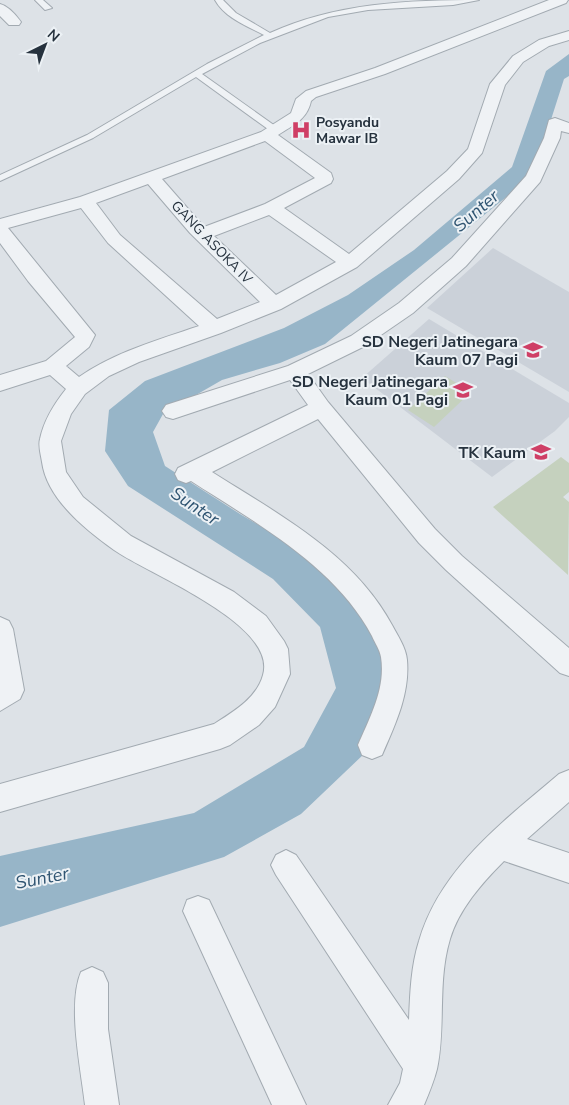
<svg xmlns="http://www.w3.org/2000/svg" width="569" height="1105" font-family="'Nunito Sans',sans-serif">
  <rect width="100%" height="100%" fill="#dde2e7"/>
  <g fill="#cbd1d9">
    <polygon points="493,248 569,292 569,392 427,308"/>
    <polygon points="429,319 569,403 569,417 555,431 492,477 362,378"/>
  </g>
  <g fill="#c5d1be">
    <polygon points="445,376 471,392 434,427 408,410"/>
    <polygon points="561,457 569,463 569,492 563,497 569,502 568,575 493,507"/>
  </g>
  <polygon fill="#97b5c8" points="569,54 569,76 564,79 540,154 531,173 515,190 325,344 280,363 222,380 163,414 153,432 165,466 240,514 306,553 360,607 380,641 392,681 365,753 301,814 224,857 0,927 0,856 194,813 304,747 336,688 320,627 273,579 128,486 105,451 109,410 145,381 284,328 348,295 414,250 512,167 546,71"/>
  <g fill="none" stroke-linecap="round" stroke-linejoin="round">
    <defs>
      <g id="lane">
        <polygon points="35,0 43,0 52,8 45,10"/>
        <path d="M215,0H223L236,13L270,33C336,3 408,0 479,0L453,5L368,10L328,17L260,43L202,74L278,128V132H272L196,77L93,138L0,181V175L87,135L207,64L264,35C247,26 225,18 215,0Z"/>
      </g>
      <g id="street">
        <path d="M549,0H568L566,3L385,74L316,97L311,101C307,120 293,125 278,135L331,173L333,179L331,183L284,208L349,254L447,171L468,149L490,84L513,56L539,40L569,31V40L549,46L523,62L505,85L482,153L459,179L357,267L281,309L221,333L139,362L109,376L85,394L71,414L61,441L66,472L83,497L131,536L234,592L266,616L284,641L288,649L290,674L275,707L259,725L230,745L220,749L0,812V784L214,724C233,712 257,698 263,675C278,624 148,574 114,550C85,529 47,499 42,462C41,455 38,446 40,439C44,420 54,404 66,389L50,375L0,391V375L46,361L75,337L28,281L0,243V219L80,197L261,132L291,113L296,99L306,91L375,68ZM265,141L315,178L265,204L204,227L162,179ZM148,184L190,233L260,302L217,319L120,235L96,203ZM81,208L108,243L199,326C158,340 115,352 79,377L66,366L89,347L95,335L8,228ZM269,215L336,262L276,295L214,236Z"/>
        <path d="M0,4C8,6 16,15 21,22L19,25H9L0,16Z"/>
        <path d="M555,118L569,123V133L561,131L560,138L540,182L466,266L413,313L365,346L308,374L328,402L435,529L462,556L569,648V676L560,673L446,570L419,543L318,419L212,472C278,514 354,554 392,625C398,636 406,648 407,660C410,694 395,725 382,755L372,759L362,755L358,745C370,717 386,688 381,657C380,650 375,643 372,636C335,566 256,523 191,481L186,483L178,480L175,474L178,468L308,405L290,380L173,419L166,417L162,411L166,405L288,366L351,336L399,303L452,258L526,176L544,138L549,120Z"/>
        <polygon points="0,617 9,621 13,629 24,690 20,699 0,711"/>
        <path d="M569,770V802L527,839L569,853V883L504,861C482,883 459,909 450,939C437,982 446,1027 437,1069C434,1081 429,1093 424,1105H388L400,1083L403,1069L276,875L271,865L276,855L286,850L296,855L409,1020C410,994 411,966 419,941C440,868 504,821 559,774Z"/>
        <polygon points="198,896 209,900 306,1105 272,1105 183,911 187,900"/>
        <path d="M92,967L103,972L108,983V1029L119,1105H85C81,1069 67,1005 81,972Z"/>
      </g>
    </defs>
    <use href="#lane" stroke="#a2aab1" stroke-width="2"/>
    <use href="#street" stroke="#a2aab1" stroke-width="2"/>
    <use href="#lane" fill="#eff2f5" fill-rule="evenodd"/>
    <use href="#street" fill="#eff2f5" fill-rule="evenodd"/>
  </g>
  <defs>
    <symbol id="hospital-bare" viewBox="-9 -9 18 18"><path d="M-5-5h3v3.5h4V-5h3V5h-3V1.5h-4V5h-3Z" fill="#cf3f66" stroke="#ecf1f5" stroke-width="2.5" paint-order="stroke"/></symbol>
    <symbol id="school-bare" viewBox="-9 -9 18 18"><path d="M0-5L7-2L0 1L-7-2ZM-4 1L0 2.5L4 1V4Q0 6-4 4Z" fill="#cf3f66" stroke="#ecf1f5" stroke-width="2.5" paint-order="stroke"/></symbol>
  </defs>
  <g fill-rule="evenodd">
    <use href="#hospital-bare" x="287" y="116" width="28" height="28"/>
    <use href="#school-bare" x="519" y="336" width="28" height="28"/>
    <use href="#school-bare" x="449" y="376" width="28" height="28"/>
    <use href="#school-bare" x="527" y="438" width="28" height="28"/>
  </g>
  <g text-anchor="middle" stroke-width="4" stroke-linejoin="round" paint-order="stroke">
    <g font-size="14" font-weight="bold" fill="#26323e" stroke="#ecf1f5" text-anchor="start">
      <text x="316" y="127">Posyandu<tspan x="316" dy="16">Mawar IB</tspan></text>
    </g>
    <g font-size="14" fill="#26323e" stroke="#ecf1f5">
      <text transform="translate(212 242) rotate(46)" y="5">GANG ASOKA IV</text>
    </g>
    <g font-size="16" font-weight="bold" fill="#26323e" stroke="#ecf1f5" text-anchor="end">
      <text x="518" y="347">SD Negeri Jatinegara<tspan x="518" dy="18">Kaum 07 Pagi</tspan></text>
      <text x="448" y="387">SD Negeri Jatinegara<tspan x="448" dy="18">Kaum 01 Pagi</tspan></text>
      <text x="526" y="458">TK Kaum</text>
    </g>
    <g font-size="18" font-style="italic" fill="#305572" stroke="#ecf1f5">
      <text transform="translate(476 211) rotate(-41)" y="6">Sunter</text>
      <text transform="translate(195 506) rotate(34)" y="6">Sunter</text>
      <text transform="translate(42 878) rotate(-11)" y="6">Sunter</text>
    </g>
  </g>
  <g transform="translate(45 45) rotate(42)" stroke="#ecf1f5" stroke-width="4" paint-order="stroke">
  <path d="M0-4L9 19L0 12L-9 19Z" fill="#26323e"/>
  <text y="-8" font-size="14" font-weight="bold" text-anchor="middle" fill="#26323e">N</text>
  </g>
</svg>
